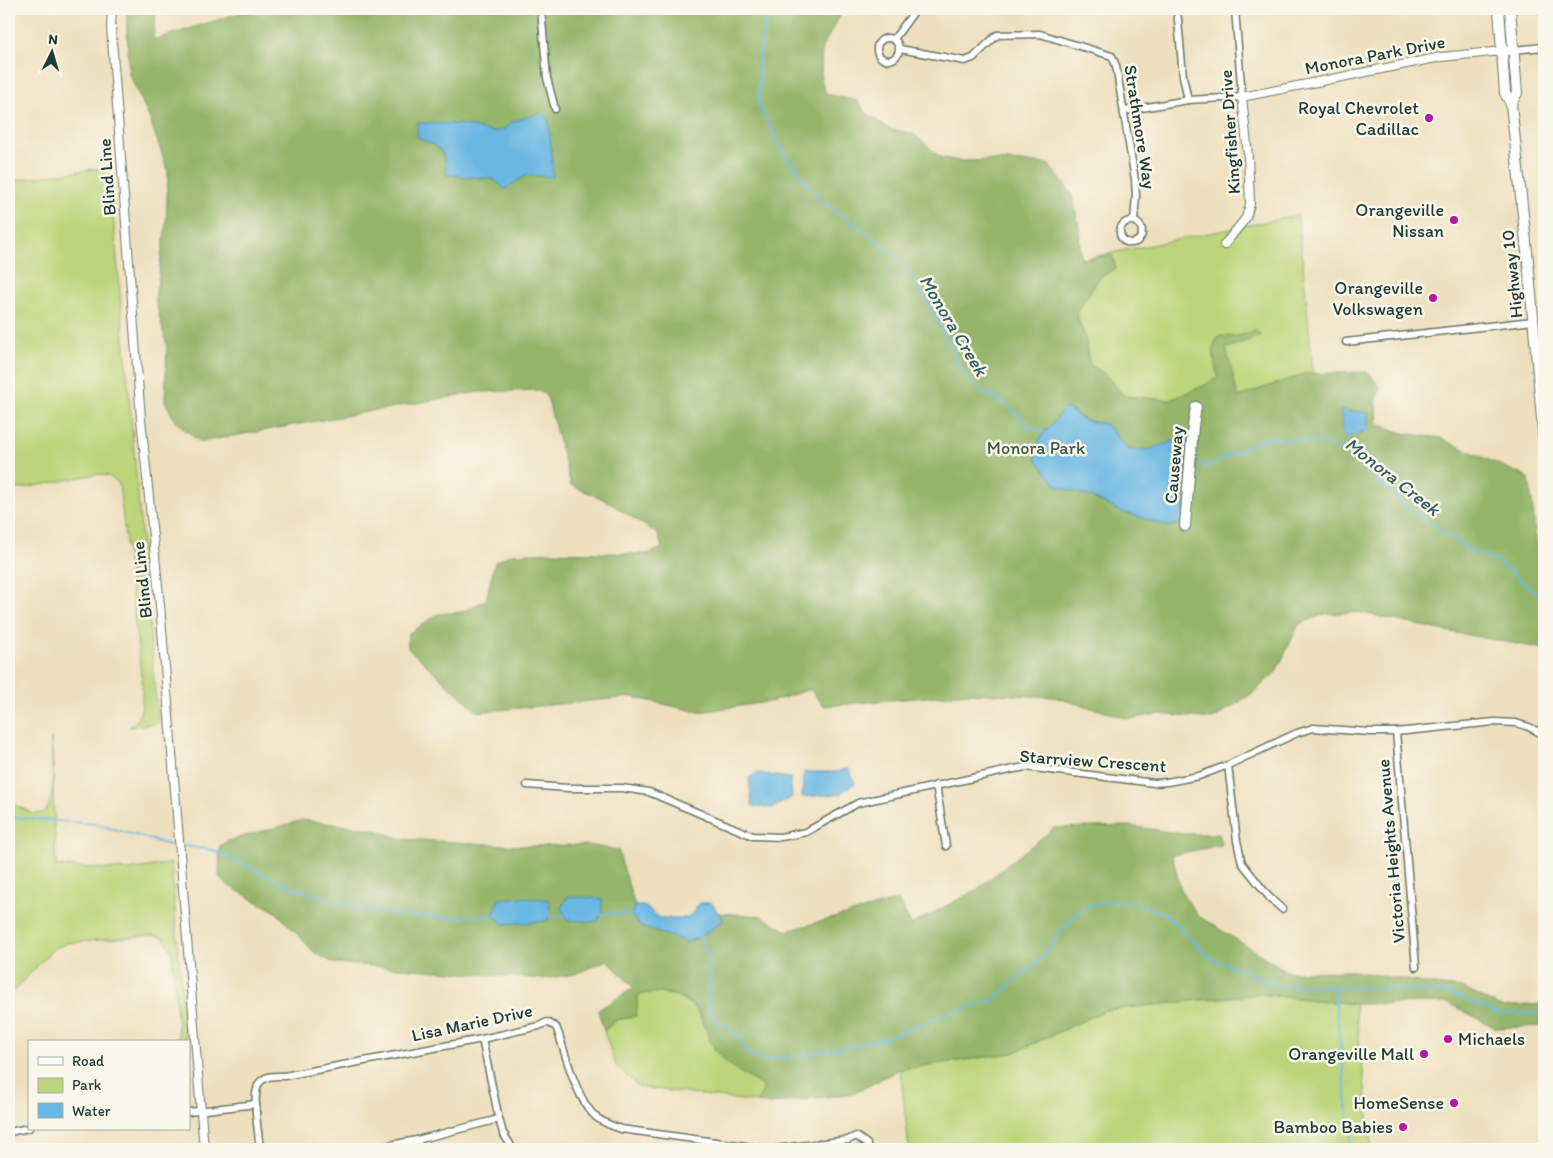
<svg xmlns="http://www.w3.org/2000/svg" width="1553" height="1158" font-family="Itim,sans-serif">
  <rect width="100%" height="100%" fill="#fbf7ec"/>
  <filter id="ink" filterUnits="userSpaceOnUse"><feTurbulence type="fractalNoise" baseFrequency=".02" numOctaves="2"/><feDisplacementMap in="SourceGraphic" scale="10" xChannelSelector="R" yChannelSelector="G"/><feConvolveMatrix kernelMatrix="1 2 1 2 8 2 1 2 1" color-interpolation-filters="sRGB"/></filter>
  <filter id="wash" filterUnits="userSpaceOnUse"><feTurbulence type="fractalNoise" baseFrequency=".0096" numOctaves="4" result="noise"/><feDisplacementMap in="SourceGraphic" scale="20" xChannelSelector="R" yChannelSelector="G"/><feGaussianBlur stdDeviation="1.12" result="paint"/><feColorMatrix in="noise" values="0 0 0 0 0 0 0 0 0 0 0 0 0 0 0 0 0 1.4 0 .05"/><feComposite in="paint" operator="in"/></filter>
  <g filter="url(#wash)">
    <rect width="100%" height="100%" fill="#eee0be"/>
    <g fill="#bcd57a" stroke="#6e8957">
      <path d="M109,167L158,723L129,727C145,717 142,700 142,683L119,484L109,476L98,474L9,491V181Z"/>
      <polygon points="1298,215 1332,565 836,309"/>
      <path d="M51,738L56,866L128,870L171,863L186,1042H179L172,952L164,938L153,935L67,943L53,949L9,996V803L35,814L45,812C58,792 52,761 51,738Z"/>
      <polygon points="648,991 679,996 698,1011 715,1049 741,1073 764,1087 757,1102 639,1087 616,1066 604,1031 616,1020 636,1016 638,996"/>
      <polygon points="1258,994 1355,1004 1372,1149 909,1149 900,1069 1013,1053 1106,1010"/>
    </g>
    <g fill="#95b66a" stroke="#5a7a4f" fill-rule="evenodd">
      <path d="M126,9H156L153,40L240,13L273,9H522L544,14L547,9H844L822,47L821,78L826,94L858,101L865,112L889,129L914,134L940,157L958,161L994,160L1048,164L1072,194L1079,227L1081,260L1112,255L1116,269L1101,276L1078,310V320L1085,336L1089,364L1105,374L1124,396L1170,400L1203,386L1218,377C1215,364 1209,347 1219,336C1233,337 1242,337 1254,329L1261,336L1226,348L1238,397L1304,374L1368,372L1380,388L1376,398L1378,424L1402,433L1440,438L1529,478L1544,607V649L1430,628L1358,612L1325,614L1299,624L1276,672L1254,692L1213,719L1158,714L1130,719L1054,697L971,693L824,706L810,689L774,701L699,712L632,697L478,712L408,648V634L438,614L462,612L486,600L495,562L511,554L551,552L648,554L662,548L658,534L605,500L571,485L547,397L539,390L478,392L200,442L175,421L165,401L167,346L155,299L166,225L168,171L149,117L129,74ZM512,122L553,176L527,175L505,189L493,179L447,175L446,161L440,149L460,124L492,132L503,130ZM1073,411C1083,421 1092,422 1106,424L1127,449L1145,450L1157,448L1173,441L1184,440L1189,435L1182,523L1168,526L1119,511L1091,497L1057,486L1036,459L1044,431Z"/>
      <path d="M303,820L372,829L403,839L521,846L587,845L618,850L635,906L631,915L687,942L700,937L724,920L718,913L761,916L787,931L898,900L911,925L976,890L1054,828L1129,826L1183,834H1218L1222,845L1172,855L1181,891L1197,915L1288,972L1353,971L1435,985L1462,988L1501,1007L1541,1004L1544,1007V1026L1496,1028L1448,1003L1355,1004L1258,994L1106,1010L1013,1053L900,1069L855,1093L769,1104L757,1102L764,1087C747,1076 727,1067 715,1050C707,1039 706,1022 698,1011C685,994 657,988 638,996L636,1016L616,1020L604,1031L598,1010L634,988L607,960L575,974L543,979L333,963L314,952L276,912L229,886L219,877L220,846L227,841Z"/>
    </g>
    <g fill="#69b7e3" stroke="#447a8c">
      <path d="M540,113L549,119L553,177L527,175L505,189L493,179L447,175C444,147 440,148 417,137V123L460,124L492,132L503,130L512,122Z"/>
      <path d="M1065,408C1074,411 1075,415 1082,419C1089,423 1098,423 1106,424L1127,449C1148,451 1152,449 1171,442C1178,439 1183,440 1189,435L1182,523L1168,526L1119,511L1091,497L1057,486L1036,459C1037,438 1040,439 1052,424C1057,419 1059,413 1065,408Z"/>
      <polygon points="1340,410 1368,413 1368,429 1345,440"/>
      <polygon points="848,768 855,783 840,794 802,797 804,772 836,772"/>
      <polygon points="758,773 790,778 792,797 773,808 752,806 749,778"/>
      <polygon points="568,896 602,899 602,913 597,922 568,920 561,908"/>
      <polygon points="521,897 549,900 550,915 547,921 504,924 493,915 499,899"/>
      <polygon points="700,903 712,903 718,913 724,920 700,937 687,942 641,927 631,915 635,906 644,906 660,918 688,918"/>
    </g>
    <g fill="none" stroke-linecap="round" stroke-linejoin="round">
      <g stroke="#69b7e3" stroke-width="2">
        <polyline points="768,9 759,59 759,106 787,158 822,201 893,253 926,299 968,381 979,391 1003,402 1032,429 1047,433"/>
        <polyline points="1193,465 1208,466 1265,438 1323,443 1342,450 1409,508 1469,550 1499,562 1544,600"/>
        <polyline points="9,817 96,824 170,845"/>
        <polyline points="185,846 212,850 294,888 377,913 444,918 493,915"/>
        <polyline points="600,914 621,913 631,915"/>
        <polyline points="550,915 565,915"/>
        <polyline points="700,937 710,958 708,1010 713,1019 730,1028 749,1053 762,1060 823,1052 883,1039 934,1018 991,1001 1043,957 1061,930 1087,906 1121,900 1165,913 1209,957 1280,986 1357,987 1449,993 1500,1014 1544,1013"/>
        <polyline points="1334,988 1352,1149"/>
      </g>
    </g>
  </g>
  <g filter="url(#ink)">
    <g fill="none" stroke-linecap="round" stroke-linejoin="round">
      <defs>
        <g id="minor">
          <polyline points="541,9 547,78 555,109"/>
          <polyline points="1177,9 1183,76 1188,100"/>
          <circle cx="888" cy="49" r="11"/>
          <polyline points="894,39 916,9"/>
          <polyline points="900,49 965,61 973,58 997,35 1040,34 1112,56 1116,66 1135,180 1136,195 1134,221"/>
          <polyline points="1513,50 1544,47"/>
          <polyline points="1124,111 1188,100 1242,97 1235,9"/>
          <circle cx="1131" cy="232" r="11"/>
          <polyline points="1346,342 1533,321"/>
          <polyline points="1396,732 1416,967"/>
          <polyline points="1228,765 1237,841 1242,863 1269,897 1282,909"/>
          <polyline points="527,785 567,788 622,788 649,792 753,836 781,837 806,832 858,803 1014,769 1026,767 1154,783 1167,782 1199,776 1228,765 1297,733 1313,728 1370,732 1396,732 1494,722 1516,723 1529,727 1544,735"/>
          <polyline points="936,785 946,846"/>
          <polyline points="482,1039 499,1119 503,1133 513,1149"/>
          <polyline points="189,1112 256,1104"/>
          <polyline points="9,1132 29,1128"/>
          <polyline points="417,1140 420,1149"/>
          <path d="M260,1149C259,1135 250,1090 261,1081C268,1075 275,1076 284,1076L482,1039L539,1026L547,1022L556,1027L558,1032C566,1056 577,1101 596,1117C603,1123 612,1126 621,1129L767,1149"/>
          <polyline points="370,1149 417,1140 499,1119"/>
          <polyline points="775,1149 848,1140 856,1136 867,1144 867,1149"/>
        </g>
        <g id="tertiary">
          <polyline points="112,9 111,27 141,419 160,605 204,1149"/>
          <polyline points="1224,245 1246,218 1250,204 1248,155 1242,97 1441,57 1513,50"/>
        </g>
        <g id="trunk">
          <polyline points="1499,9 1505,93 1511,104 1528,261 1544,441"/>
          <polyline points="1510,9 1517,93 1511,104"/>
          <polyline points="1185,526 1193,426 1196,407"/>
        </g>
      </defs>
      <use href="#minor" stroke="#677664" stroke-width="9"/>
      <use href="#tertiary" stroke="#677664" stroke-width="10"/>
      <use href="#trunk" stroke="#677664" stroke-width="12"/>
      <use href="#minor" stroke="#fff" stroke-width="6"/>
      <use href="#tertiary" stroke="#fff" stroke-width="8"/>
      <use href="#trunk" stroke="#fff" stroke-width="10"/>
    </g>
  </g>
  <g fill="#b5179e" stroke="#fbf7ec" stroke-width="2">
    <circle cx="1429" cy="118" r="5"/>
    <circle cx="1454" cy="220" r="5"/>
    <circle cx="1433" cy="298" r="5"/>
    <circle cx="1448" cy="1039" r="5"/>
    <circle cx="1424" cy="1054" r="5"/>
    <circle cx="1454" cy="1103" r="5"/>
    <circle cx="1403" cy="1127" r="5"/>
  </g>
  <g text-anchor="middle" stroke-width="5" stroke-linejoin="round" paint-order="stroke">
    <g font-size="18" fill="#1f3d34" stroke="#fbf7ec">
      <text transform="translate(1375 55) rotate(-11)" y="6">Monora Park Drive</text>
      <text transform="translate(1140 127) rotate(81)" y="6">Strathmore Way</text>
      <text transform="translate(1230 132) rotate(-94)" y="6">Kingfisher Drive</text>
      <text transform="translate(107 177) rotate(-94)" y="6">Blind Line</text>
      <text transform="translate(1512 274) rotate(-96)" y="6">Highway 10</text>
      <text transform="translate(1174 465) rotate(-85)" y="6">Causeway</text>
      <text transform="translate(142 580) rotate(-96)" y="6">Blind Line</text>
      <text transform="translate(1093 761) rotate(4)" y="6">Starrview Crescent</text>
      <text transform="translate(1391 851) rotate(-95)" y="6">Victoria Heights Avenue</text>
      <text transform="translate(472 1023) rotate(-12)" y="6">Lisa Marie Drive</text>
    </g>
    <g font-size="18" fill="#1f3d34" stroke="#fbf7ec" text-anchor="end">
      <text x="1419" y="114">Royal Chevrolet<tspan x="1419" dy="21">Cadillac</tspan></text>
      <text x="1444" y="216">Orangeville<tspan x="1444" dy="21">Nissan</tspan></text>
      <text x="1423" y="294">Orangeville<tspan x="1423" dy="21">Volkswagen</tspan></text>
      <text x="1458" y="1045" text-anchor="start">Michaels</text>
      <text x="1414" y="1060">Orangeville Mall</text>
      <text x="1444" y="1109">HomeSense</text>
      <text x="1393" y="1133">Bamboo Babies</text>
    </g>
    <g font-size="18" fill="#3e5b42" stroke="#fbf7ec">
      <text x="1036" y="454">Monora Park</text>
    </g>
    <g font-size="19" font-style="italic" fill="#325c60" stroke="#fbf7ec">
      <text transform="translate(954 325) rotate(59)" y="7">Monora Creek</text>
      <text transform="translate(1393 476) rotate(38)" y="7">Monora Creek</text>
    </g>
  </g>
  <rect width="1553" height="1158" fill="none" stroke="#fbf7ec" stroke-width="30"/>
  <rect x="28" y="1040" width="162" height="90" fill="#fbf7ec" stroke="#a3ada2"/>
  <rect x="38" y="1057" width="25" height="8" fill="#ffffff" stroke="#a3ada2"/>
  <text x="72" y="1066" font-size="15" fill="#1f3d34">Road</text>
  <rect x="38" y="1078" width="25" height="15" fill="#bcd57a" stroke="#a3ada2"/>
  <text x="72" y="1090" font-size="15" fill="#1f3d34">Park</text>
  <rect x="38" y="1103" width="25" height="15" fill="#69b7e3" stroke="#a3ada2"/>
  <text x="72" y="1116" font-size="15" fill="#1f3d34">Water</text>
  <g transform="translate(52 52) rotate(5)" stroke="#fbf7ec" stroke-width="4" paint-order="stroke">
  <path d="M0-4L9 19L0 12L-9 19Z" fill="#1f3d34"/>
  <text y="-8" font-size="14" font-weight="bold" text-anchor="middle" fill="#1f3d34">N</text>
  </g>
</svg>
